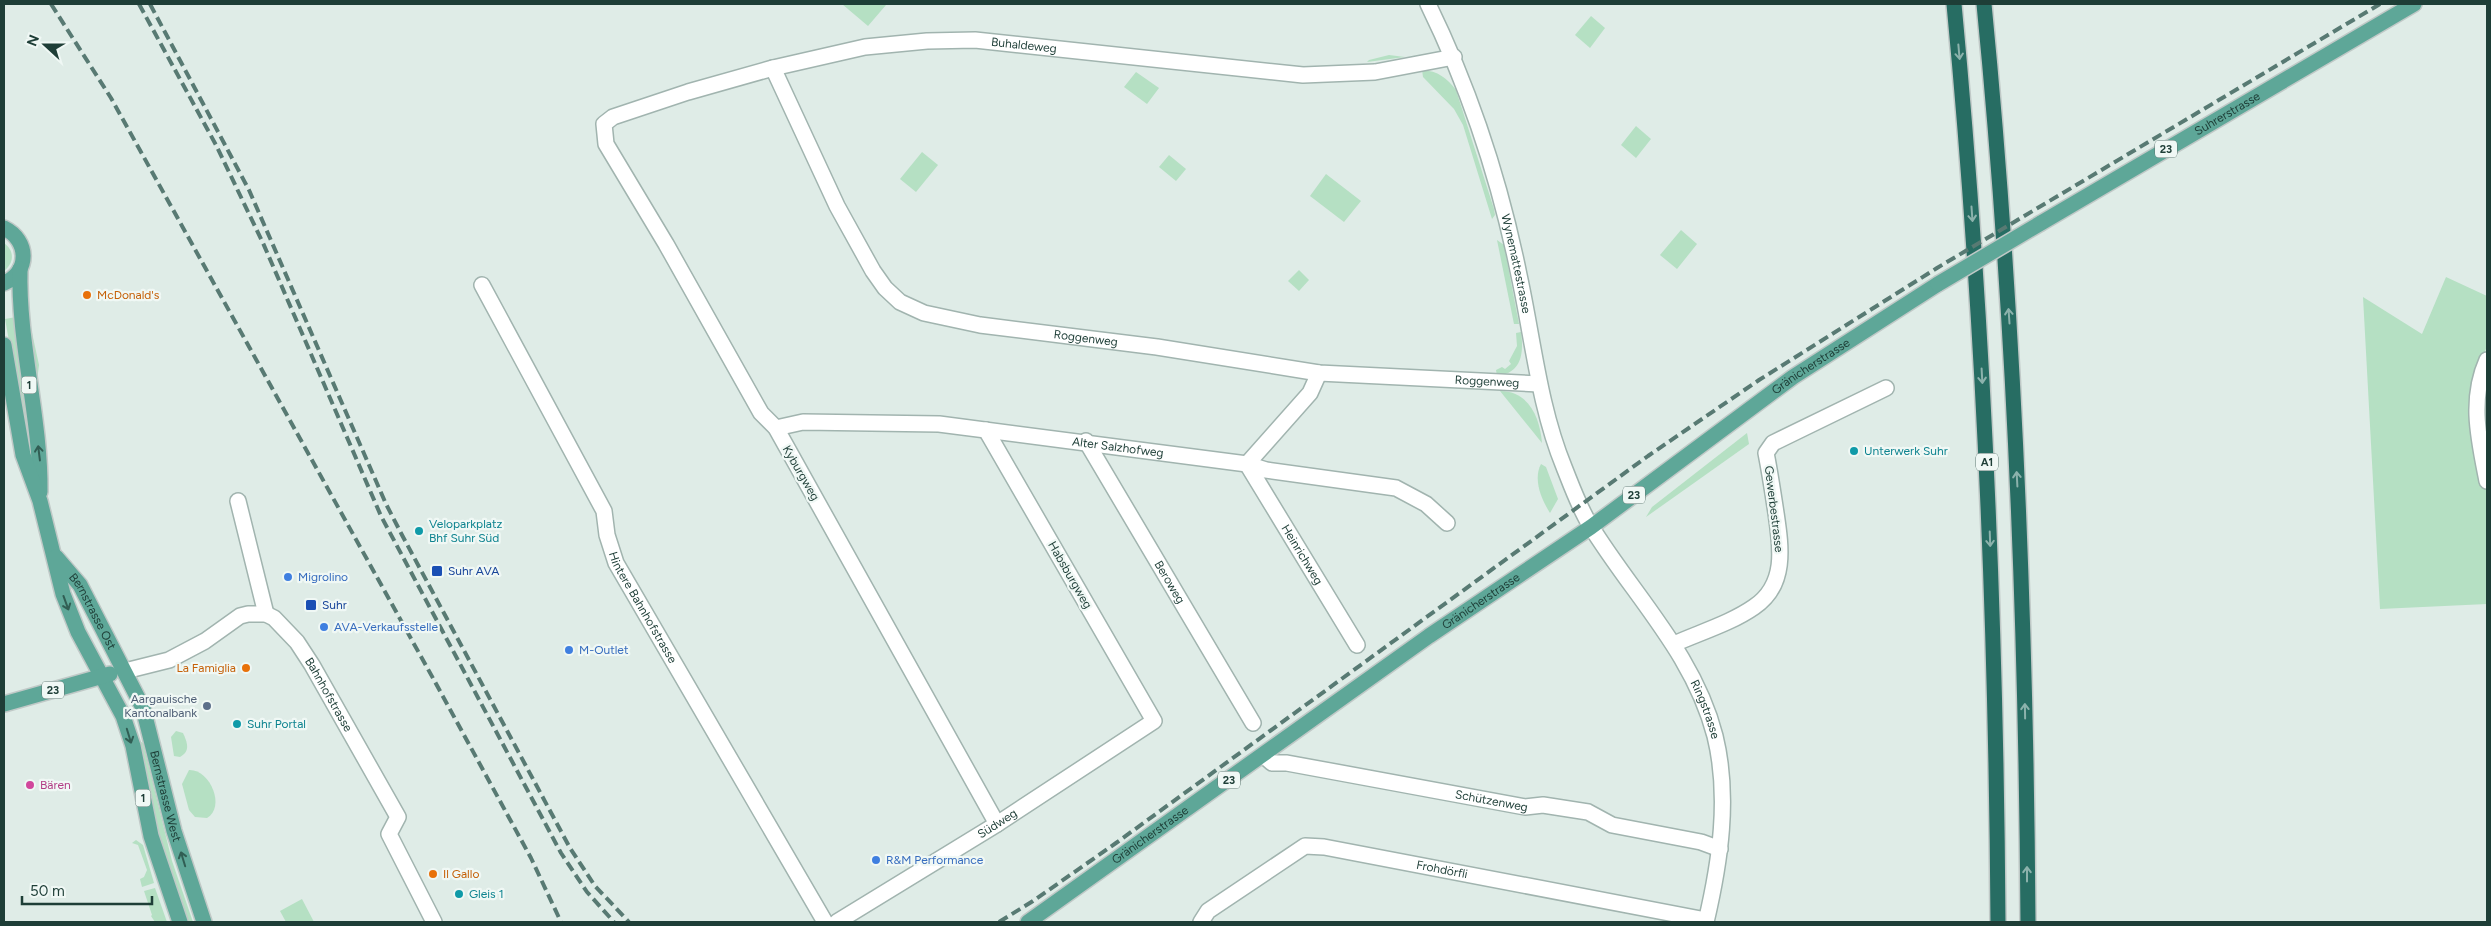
<svg xmlns="http://www.w3.org/2000/svg" width="2491" height="926" font-family="Figtree,sans-serif">
  <rect width="100%" height="100%" fill="#dfece7"/>
  <g fill="#b5e0c3">
    <polygon points="842,4 885,4 886,5 868,26"/>
    <polygon points="1591,16 1605,28 1590,48 1575,35"/>
    <polygon points="1389,55 1405,57 1367,62 1369,60"/>
    <path d="M1422,70C1438,71 1447,78 1456,90L1494,209L1495,215L1492,219L1463,125L1454,109L1423,77Z"/>
    <polygon points="1136,72 1159,88 1147,104 1124,87"/>
    <polygon points="1636,126 1651,139 1636,158 1621,145"/>
    <polygon points="922,152 938,165 916,192 900,179"/>
    <polygon points="1169,155 1186,169 1176,181 1159,167"/>
    <polygon points="1326,174 1361,201 1344,222 1310,196"/>
    <polygon points="1681,230 1697,244 1677,269 1660,255"/>
    <polygon points="1497,240 1504,245 1519,324 1514,324"/>
    <path d="M4,243C15,251 14,263 4,271Z"/>
    <polygon points="1299,270 1309,280 1299,291 1288,281"/>
    <polygon points="2446,277 2487,296 2487,346 2475,378 2487,481 2487,604 2380,609 2363,297 2422,334"/>
    <polygon points="16,317 32,466 5,319"/>
    <polygon points="29,326 31,328 39,365 37,381"/>
    <path d="M1521,332C1524,353 1522,373 1497,376L1496,370L1502,367L1505,369L1511,364L1509,361L1517,346L1516,333Z"/>
    <polygon points="2487,384 2487,451 2480,404"/>
    <path d="M1500,391C1529,391 1540,418 1542,443Z"/>
    <polygon points="1747,433 1749,444 1646,517 1652,507"/>
    <path d="M1541,464L1546,467L1558,499L1550,513C1541,499 1533,479 1541,464Z"/>
    <path d="M176,731L183,733C187,742 191,751 180,757L174,756L171,737Z"/>
    <polygon points="138,740 143,743 172,861 193,922 185,922 155,825"/>
    <path d="M189,770C210,769 226,807 207,818L195,817L189,810L182,784Z"/>
    <polygon points="136,840 143,845 154,883 142,887 140,879 144,877 147,870 138,845 132,843"/>
    <polygon points="155,888 167,922 155,922 151,916 152,915 144,891"/>
    <polygon points="302,899 314,922 286,922 280,911"/>
  </g>
  <g fill="none" stroke-linecap="round" stroke-linejoin="round">
    <defs>
      <g id="street">
        <path id="s1" d="M1428,4C1470,90 1500,181 1519,275C1533,339 1539,406 1564,467C1572,487 1579,507 1590,525C1633,595 1694,654 1715,736C1730,797 1720,862 1706,922"/>
        <path id="s2" d="M773,68L837,206L873,271L885,288L900,302L924,313L980,325L1157,347L1319,373L1539,384"/>
        <path id="s3" d="M482,285L604,511L607,535L616,563L825,922"/>
        <path d="M2487,360C2469,400 2479,440 2487,481"/>
        <path id="s4" d="M776,428L803,422L939,424L1247,464L1266,470L1396,488L1426,504L1447,523"/>
        <path id="s5" d="M1086,441L1253,723"/>
        <path id="s6" d="M1247,464L1357,645"/>
        <polyline points="1247,464 1310,393 1319,373"/>
        <polyline points="238,501 266,614"/>
        <path d="M1674,644C1701,632 1731,623 1754,607C1787,585 1781,547 1776,513C1773,493 1770,473 1766,453L1773,443L1886,388"/>
        <path id="s7" d="M125,671L169,660L205,641L240,616L248,614H266L274,618L297,642L312,665L398,817L389,834L434,922"/>
        <path id="s8" d="M1263,755L1272,763H1287L1525,807L1543,805L1588,812L1612,825L1701,842L1720,849"/>
        <path id="s9" d="M997,824L776,428L761,413L666,244L606,144L604,124L613,117L688,92L773,68L865,47L927,41L975,40L1303,75L1375,72L1454,57"/>
        <path id="s10" d="M837,922L997,824L1154,721L986,430"/>
        <path id="s11" d="M1201,922L1208,911L1305,846L1324,847L1706,920"/>
      </g>
      <g id="primary">
        <path id="s12" d="M2041,223L2414,4"/>
        <path d="M4,228C29,240 30,272 4,283"/>
        <path d="M20,269C18,344 41,418 40,492"/>
        <polyline points="4,345 23,455 40,501 63,594 78,632 123,716 133,746 151,836 180,922"/>
        <path id="s13" d="M56,557L80,585L143,708L174,831L204,922"/>
        <polyline points="4,704 110,674"/>
        <path id="s14" d="M1028,922L1429,636L1591,527L1793,377L1938,284"/>
      </g>
      <g id="highway">
        <path d="M1954,4C1983,309 1996,616 1998,922"/>
        <path d="M1984,4C2014,309 2026,616 2028,922"/>
      </g>
    </defs>
    <use href="#street" stroke="#a1b4af" stroke-width="18"/>
    <use href="#primary" stroke="#c0c9c7" stroke-width="18"/>
    <use href="#highway" stroke="#c0c9c7" stroke-width="18"/>
    <use href="#street" stroke="#fff" stroke-width="15"/>
    <use href="#primary" stroke="#5ea798" stroke-width="15"/>
    <use href="#highway" stroke="#276d63" stroke-width="15"/>
    <g stroke="#587a73" stroke-width="4" stroke-dasharray="10 5" stroke-linecap="butt">
      <polyline points="51,4 111,98 434,680 531,858 561,922"/>
      <polyline points="139,4 216,145 263,243 381,516 561,853 587,892 614,922"/>
      <polyline points="150,4 249,190 386,504 402,535 570,848 595,886 629,922"/>
      <polyline points="999,922 1033,901 1116,843 1648,456 1759,380 1937,268 2380,4"/>
    </g>
    <defs>
      <polyline id="primary-bridge" points="1938,284 2041,223"/>
    </defs>
    <use href="#primary-bridge" stroke="#c0c9c7" stroke-width="18" stroke-linecap="butt"/>
    <use href="#primary-bridge" stroke="#5ea798" stroke-width="15"/>
  </g>
  <defs><path id="oneway-shaft" d="M-6 0H5M1.5-3L5.5 0L1.5 3" fill="none" stroke-width="1.6" stroke-linecap="round" stroke-linejoin="round" transform="scale(1.25)"/></defs>
  <g stroke="#8cb2ac">
    <use href="#oneway-shaft" transform="translate(1959 52) rotate(85)"/>
    <use href="#oneway-shaft" transform="translate(1972 214) rotate(86)"/>
    <use href="#oneway-shaft" transform="translate(2009 316) rotate(-94)"/>
    <use href="#oneway-shaft" transform="translate(1982 376) rotate(87)"/>
    <use href="#oneway-shaft" transform="translate(2017 479) rotate(-93)"/>
    <use href="#oneway-shaft" transform="translate(1990 539) rotate(88)"/>
    <use href="#oneway-shaft" transform="translate(2025 711) rotate(-91)"/>
    <use href="#oneway-shaft" transform="translate(2027 874) rotate(-90)"/>
  </g>
  <g stroke="#315e54">
    <use href="#oneway-shaft" transform="translate(39 453) rotate(-97)"/>
    <use href="#oneway-shaft" transform="translate(66 603) rotate(70)"/>
    <use href="#oneway-shaft" transform="translate(129 736) rotate(73)"/>
    <use href="#oneway-shaft" transform="translate(183 859) rotate(-107)"/>
  </g>
  <g fill="#e8710a" stroke="#f0f8f5" stroke-width="2">
    <circle cx="87" cy="295" r="5"/>
    <circle cx="246" cy="668" r="5"/>
    <circle cx="433" cy="874" r="5"/>
  </g>
  <g fill="#0f9aa8" stroke="#f0f8f5" stroke-width="2">
    <circle cx="1854" cy="451" r="5"/>
    <circle cx="419" cy="531" r="5"/>
    <circle cx="237" cy="724" r="5"/>
    <circle cx="459" cy="894" r="5"/>
  </g>
  <g fill="#1a4fb4" stroke="#f0f8f5" stroke-width="2">
    <rect x="431" y="565" width="12" height="12" rx="2.5"/>
    <rect x="305" y="599" width="12" height="12" rx="2.5"/>
  </g>
  <g fill="#3f7fe0" stroke="#f0f8f5" stroke-width="2">
    <circle cx="288" cy="577" r="5"/>
    <circle cx="324" cy="627" r="5"/>
    <circle cx="569" cy="650" r="5"/>
    <circle cx="876" cy="860" r="5"/>
  </g>
  <circle fill="#5c6f8a" stroke="#f0f8f5" stroke-width="2" cx="207" cy="706" r="5"/>
  <circle fill="#d1479c" stroke="#f0f8f5" stroke-width="2" cx="30" cy="785" r="5"/>
  <g text-anchor="middle" stroke-width="4.5" stroke-linejoin="round" paint-order="stroke">
    <g fill="#f0f8f5" stroke="#5d7670" stroke-width="1">
      <rect x="2155" y="140.5" width="22" height="17" rx="4"/>
      <rect x="21.5" y="376.5" width="15" height="17" rx="4"/>
      <rect x="1976" y="453.5" width="22" height="17" rx="4"/>
      <rect x="1623" y="486.5" width="22" height="17" rx="4"/>
      <rect x="42" y="681.5" width="22" height="17" rx="4"/>
      <rect x="1218" y="771.5" width="22" height="17" rx="4"/>
      <rect x="135.5" y="789.5" width="15" height="17" rx="4"/>
    </g>
    <g font-size="11" font-weight="bold" fill="#1e3e37">
      <text x="2166" y="153">23</text>
      <text x="29" y="389">1</text>
      <text x="1987" y="466">A1</text>
      <text x="1634" y="499">23</text>
      <text x="53" y="694">23</text>
      <text x="1229" y="784">23</text>
      <text x="143" y="802">1</text>
    </g>
    <g font-size="12" fill="#1e3e37" stroke="#f0f8f5">
      <text dy="4" stroke="none"><textPath href="#s9" startOffset="1238">Buhaldeweg</textPath></text>
      <text dy="4" stroke="none"><textPath href="#s12" startOffset="216">Suhrerstrasse</textPath></text>
      <text dy="4" stroke="none"><textPath href="#s1" startOffset="275">Wynemattestrasse</textPath></text>
      <text dy="4" stroke="none"><textPath href="#s2" startOffset="458">Roggenweg</textPath></text>
      <text dy="4" stroke="none"><textPath href="#s14" startOffset="960">Gränicherstrasse</textPath></text>
      <text dy="4" stroke="none"><textPath href="#s2" startOffset="862">Roggenweg</textPath></text>
      <text dy="4" stroke="none"><textPath href="#s4" startOffset="344">Alter Salzhofweg</textPath></text>
      <text transform="translate(801 473) rotate(60)" y="4">Kyburgweg</text>
      <text transform="translate(1774 509) rotate(83)" y="4">Gewerbestrasse</text>
      <text dy="4" stroke="none"><textPath href="#s6" startOffset="106">Heinrichweg</textPath></text>
      <text transform="translate(1070 575) rotate(60)" y="4">Habsburgweg</text>
      <text dy="4" stroke="none"><textPath href="#s5" startOffset="164">Beroweg</textPath></text>
      <text dy="4" stroke="none"><textPath href="#s14" startOffset="555">Gränicherstrasse</textPath></text>
      <text dy="4" stroke="none"><textPath href="#s3" startOffset="362">Hintere Bahnhofstrasse</textPath></text>
      <text dy="4" stroke="none"><textPath href="#s13" startOffset="66">Bernstrasse Ost</textPath></text>
      <text dy="4" stroke="none"><textPath href="#s7" startOffset="259">Bahnhofstrasse</textPath></text>
      <text dy="4" stroke="none"><textPath href="#s1" startOffset="766">Ringstrasse</textPath></text>
      <text dy="4" stroke="none"><textPath href="#s13" startOffset="266">Bernstrasse West</textPath></text>
      <text dy="4" stroke="none"><textPath href="#s8" startOffset="235">Schützenweg</textPath></text>
      <text dy="4" stroke="none"><textPath href="#s10" startOffset="188">Südweg</textPath></text>
      <text dy="4" stroke="none"><textPath href="#s14" startOffset="150">Gränicherstrasse</textPath></text>
      <text dy="4" stroke="none"><textPath href="#s11" startOffset="269">Frohdörfli</textPath></text>
    </g>
    <g font-size="12" fill="#c56008" stroke="#f0f8f5" text-anchor="start">
      <text x="97" y="299">McDonald's</text>
      <text x="236" y="672" text-anchor="end">La Famiglia</text>
      <text x="443" y="878">Il Gallo</text>
    </g>
    <g font-size="12" fill="#0d838f" stroke="#f0f8f5" text-anchor="start">
      <text x="1864" y="455">Unterwerk Suhr</text>
      <text x="429" y="528">Veloparkplatz<tspan x="429" dy="14">Bhf Suhr Süd</tspan></text>
      <text x="247" y="728">Suhr Portal</text>
      <text x="469" y="898">Gleis 1</text>
    </g>
    <g font-size="12" fill="#164399" stroke="#f0f8f5" text-anchor="start">
      <text x="448" y="575">Suhr AVA</text>
      <text x="322" y="609">Suhr</text>
    </g>
    <g font-size="12" fill="#366cbe" stroke="#f0f8f5" text-anchor="start">
      <text x="298" y="581">Migrolino</text>
      <text x="334" y="631">AVA-Verkaufsstelle</text>
      <text x="579" y="654">M-Outlet</text>
      <text x="886" y="864">R&amp;M Performance</text>
    </g>
    <g font-size="12" fill="#4e5e75" stroke="#f0f8f5" text-anchor="end">
      <text x="197" y="703">Aargauische<tspan x="197" dy="14">Kantonalbank</tspan></text>
    </g>
    <g font-size="12" fill="#b23c85" stroke="#f0f8f5" text-anchor="start">
      <text x="40" y="789">Bären</text>
    </g>
  </g>
  <rect width="2491" height="926" fill="none" stroke="#1e3e37" stroke-width="10"/>
  <g transform="translate(45 45) rotate(291)" stroke="#f0f8f5" stroke-width="4" paint-order="stroke">
  <path d="M0-4L9 19L0 12L-9 19Z" fill="#1e3e37"/>
  <text y="-8" font-size="14" font-weight="bold" text-anchor="middle" fill="#1e3e37">N</text>
  </g>
  <path d="M22 896v8h130v-8" fill="none" stroke="#1e3e37" stroke-width="2.5"/>
  <text x="30" y="896" font-size="15" fill="#1e3e37" stroke="#f0f8f5" stroke-width="4" paint-order="stroke">50 m</text>
</svg>
